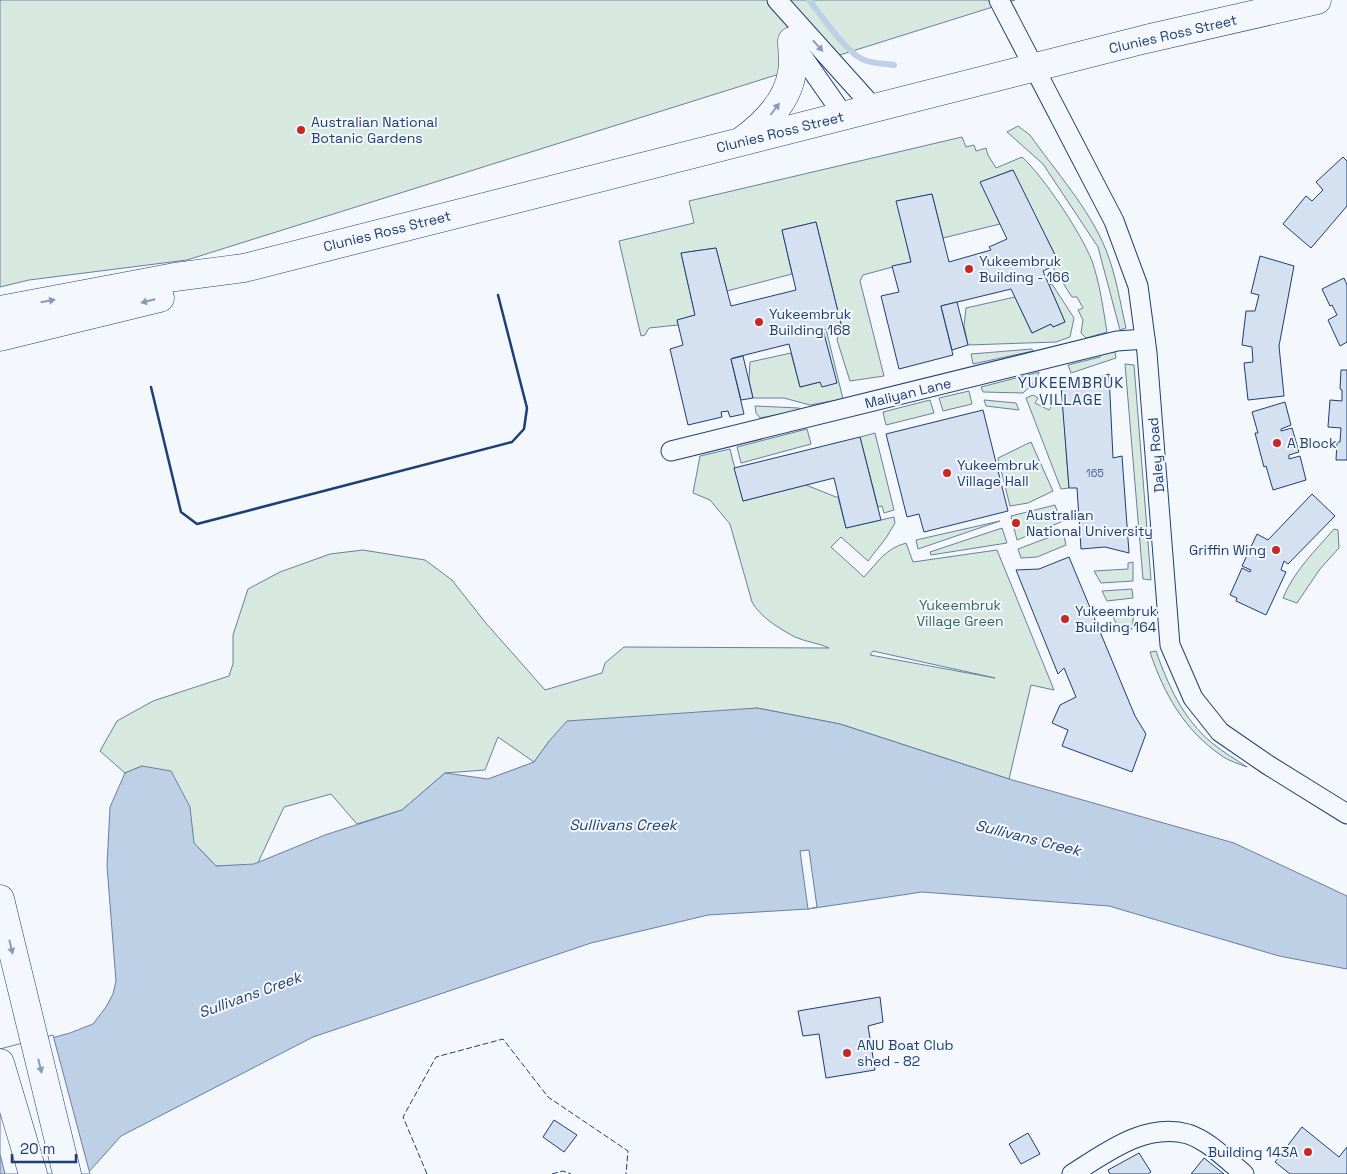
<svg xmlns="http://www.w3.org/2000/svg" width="1347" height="1174" font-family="'Space Grotesk',sans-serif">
  <rect width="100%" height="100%" fill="#f4f7fb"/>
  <g fill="#d7e8df" stroke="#687fa3" fill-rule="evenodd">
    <polygon points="0,0 1015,0 187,260 29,280 0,287"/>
    <path d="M1018,126L1030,135C1056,172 1089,208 1106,250C1116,275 1120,302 1126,328L1120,330L1098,247L1043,164L1007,132Z"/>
    <path d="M962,137L966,147L974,145L976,151L986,148L988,155L996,168L1022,157C1044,177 1081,233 1092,261C1100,284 1103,308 1107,332L1086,338L1081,333L1083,320L1078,310L1083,308L1077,297H1072L1052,266L1059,263L1012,170L981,182L1000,224L943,238L932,194L897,201L911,262L863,275L860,281L884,376L850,381L837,340L841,324L816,222L782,230L792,274L727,291L716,248L681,253L695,315L678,320V325L649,328L645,335L641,336L619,241L694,223L689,201Z"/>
    <polygon points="1052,284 1074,318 1070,337 1056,342 968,345 964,326 966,308 1015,297 1032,333 1051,324 1053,327 1065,322 1049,285"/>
    <polygon points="826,329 843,399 810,405 784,398 753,398 749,380 750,362 791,353 800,387 820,382 836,383 823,330"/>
    <polygon points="1032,349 1033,351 973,364 971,354"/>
    <polygon points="1112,351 1115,352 1116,358 1071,373 1068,365 1100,357 1100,354"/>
    <polygon points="1125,364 1134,365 1151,580 1143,579"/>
    <polygon points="1039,372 1036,381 1023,393 983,392 981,387"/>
    <polygon points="969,391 972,404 943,411 939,398"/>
    <polygon points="1033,395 1038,398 1035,403 1049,410 1052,405 1063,405 1069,488 1061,489 1026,398"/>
    <polygon points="930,400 934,413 886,425 883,412"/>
    <polygon points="984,400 1016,403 1019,410 986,406"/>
    <polygon points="755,406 799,408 801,410 760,418 756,413"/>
    <polygon points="807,429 811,444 741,463 737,447"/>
    <polygon points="875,433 894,510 884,513 882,506 878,507 860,437"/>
    <polygon points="1031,442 1053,491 1028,503 1010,506 998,458"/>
    <path d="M730,449L743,501L806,485L836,497H838L846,528L894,517L895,523L886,538L868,561L841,537L831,547L864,577C878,562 885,549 906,543L913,562L997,550L1054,690L1031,685L1009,779L840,724L757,708L550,740L534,762L498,737L485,770L445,773L402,810L357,824L331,794L284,807L256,867L216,866L194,843L142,766L125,773L100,751L117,721L153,701L229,676L233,664V635L248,589L280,572L330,554L363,550L425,560L452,580L485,622L545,690L602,673L605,663L624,647L829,648C819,643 806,642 795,637C780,629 760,617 752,602L730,524L710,500L693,493L700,456ZM873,651L995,678L870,655Z"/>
    <polygon points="1055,505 1061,522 1017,540 1011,516"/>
    <polygon points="1000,521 918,549 916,540"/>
    <polygon points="1002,528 1007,543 931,555 930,552"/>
    <path d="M1334,529L1338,530L1339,548L1320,569L1297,603L1283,598C1294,571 1315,551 1334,529Z"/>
    <polygon points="1063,532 1066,545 1037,557 1021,558 1018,549"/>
    <polygon points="1133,562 1133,581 1101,583 1094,571 1128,569 1128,563"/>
    <polygon points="1132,589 1133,598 1107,601 1102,591"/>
    <polygon points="1134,613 1132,629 1119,629 1112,615"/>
    <path d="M1156,651C1168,685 1183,719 1212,743C1223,752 1235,759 1247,767C1239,764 1229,761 1222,756C1184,730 1164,694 1150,652Z"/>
  </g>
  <polygon fill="#bed0e5" stroke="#687fa3" points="757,708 840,724 1009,779 1234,843 1347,896 1347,969 1279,956 1109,906 922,892 808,909 708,915 591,943 313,1037 121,1136 87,1174 0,1174 0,1052 70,1033 93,1024 106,1007 113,994 116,981 107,866 110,807 125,773 142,766 171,771 190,807 194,843 216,866 254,864 325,835 402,810 445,773 488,779 534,762 550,740 567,721"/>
  <g fill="#f4f7fb" stroke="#687fa3">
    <polygon points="809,850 817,907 808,909 800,851"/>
    <polygon points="53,1035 90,1174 5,1174 0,1154 0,1049"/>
  </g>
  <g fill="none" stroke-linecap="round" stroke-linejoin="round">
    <path stroke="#bed0e5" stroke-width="6" d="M809,0C822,16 845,51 862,59C871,64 884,63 894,65"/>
  </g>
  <g fill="#d5e0f0" stroke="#1d3f73">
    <polygon points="1343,157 1347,161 1347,206 1311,248 1283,224 1306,196 1312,201 1323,190 1316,182"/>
    <polygon points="1013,170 1059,263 1043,271 1065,322 1053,327 1051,324 1032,333 1011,289 941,306 953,355 899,369 881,296 899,292 892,266 911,262 896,201 932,194 949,262 991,250 989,247 1007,239 980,182"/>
    <polygon points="816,222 841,324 823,330 837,383 822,387 820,382 800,387 789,344 733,358 731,359 744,414 730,417 728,411 721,412 722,417 688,425 670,349 683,345 677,320 695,315 681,253 716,248 731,306 796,290 782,230"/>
    <polygon points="1260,256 1294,266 1279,346 1284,396 1248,400 1244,363 1253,362 1252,347 1242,345 1246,311 1255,311 1259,295 1251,293"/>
    <polygon points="1344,278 1347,285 1347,342 1340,346 1328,320 1337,315 1332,305 1330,306 1322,289"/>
    <polygon points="957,302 968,345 952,350 941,306"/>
    <polygon points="743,356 753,398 741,400 731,359"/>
    <polygon points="1341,370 1347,370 1347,460 1336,460 1337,442 1340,442 1341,428 1328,427 1330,400 1342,401 1342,390 1340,389"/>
    <polygon points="1109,374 1113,458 1122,456 1129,553 1105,547 1081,549 1077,488 1069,488 1061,386 1084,383"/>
    <polygon points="1285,402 1291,425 1281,429 1281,431 1292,428 1299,452 1289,455 1289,459 1300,456 1306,480 1273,490 1266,466 1264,467 1255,433 1258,433 1252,412"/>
    <polygon points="983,410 1008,511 924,532 919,514 907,517 886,434"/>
    <polygon points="860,437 881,520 846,528 834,478 743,501 734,468"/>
    <polygon points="1312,494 1335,516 1288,564 1284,561 1281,570 1286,572 1266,615 1236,601 1237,598 1230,595 1242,568 1250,572 1251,570 1242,566 1257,534 1268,540"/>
    <polygon points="1069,557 1135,716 1146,734 1132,772 1062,746 1068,730 1052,723 1060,705 1076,697 1064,668 1058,674 1016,570 1039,569"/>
    <polygon points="880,997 883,1022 868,1026 875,1070 826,1078 819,1034 803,1036 798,1011"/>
    <polygon points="554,1120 577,1135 564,1152 543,1137"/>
    <polygon points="1302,1127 1339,1157 1347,1147 1347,1174 1290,1174 1275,1162"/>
    <polygon points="1028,1133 1040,1154 1021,1164 1009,1144"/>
    <polygon points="1139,1153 1151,1172 1148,1174 1110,1174 1108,1170"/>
    <polygon points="1204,1158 1224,1174 1191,1174"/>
  </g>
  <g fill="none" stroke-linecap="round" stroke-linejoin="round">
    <defs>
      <g id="street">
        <polyline points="777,0 874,108"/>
        <polyline points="999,0 1114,221 1138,286 1147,353 1170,645 1193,698 1220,732 1268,765 1347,814"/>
        <polyline points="793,43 844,116"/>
        <polyline points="671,451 1117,341 1145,339"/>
        <path d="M1072,1174C1106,1153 1145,1122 1188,1134C1209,1141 1227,1160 1244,1174"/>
      </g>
      <g id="secondary">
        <path d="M743,140C766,123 788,101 792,72C794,62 792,51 792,41"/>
        <polyline points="0,310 175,277 244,268 1146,39 1317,0"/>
        <polyline points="0,337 160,298"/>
      </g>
      <g id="highway">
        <polyline points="0,899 67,1174"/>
        <polyline points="0,1063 33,1174"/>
      </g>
    </defs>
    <use href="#street" stroke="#1d3f73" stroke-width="21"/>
    <use href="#secondary" stroke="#1d3f73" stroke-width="29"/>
    <use href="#highway" stroke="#1d3f73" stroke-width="29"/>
    <use href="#street" stroke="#f4f7fb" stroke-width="19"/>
    <use href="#secondary" stroke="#f4f7fb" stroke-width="28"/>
    <use href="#highway" stroke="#f4f7fb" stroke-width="28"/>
    <g stroke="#1d3f73" stroke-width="1" stroke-dasharray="6 2.5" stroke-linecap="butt">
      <polyline points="427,1174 403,1117 436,1057 503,1039 548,1097 628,1151 626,1174"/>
      <polyline points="552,1174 563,1171 571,1174"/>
    </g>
    <polyline stroke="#1d3f73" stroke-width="2.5" points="151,387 181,512 197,524 512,442 524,429 527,408 498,295"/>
  </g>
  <defs><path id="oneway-solid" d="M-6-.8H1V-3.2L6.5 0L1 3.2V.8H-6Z" transform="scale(1.25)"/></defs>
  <g fill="#889bb7">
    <use href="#oneway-solid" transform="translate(818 46) rotate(48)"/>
    <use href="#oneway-solid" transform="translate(775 109) rotate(-53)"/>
    <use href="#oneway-solid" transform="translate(48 301) rotate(-10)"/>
    <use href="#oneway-solid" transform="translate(148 301) rotate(166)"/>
    <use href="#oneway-solid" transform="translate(11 947) rotate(77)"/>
    <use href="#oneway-solid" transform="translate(40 1066) rotate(76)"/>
  </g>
  <g fill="#c62828" stroke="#f4f7fb" stroke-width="2">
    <circle cx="301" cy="130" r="5"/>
    <circle cx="969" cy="269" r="5"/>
    <circle cx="759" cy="322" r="5"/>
    <circle cx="1277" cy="443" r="5"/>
    <circle cx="947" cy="473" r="5"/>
    <circle cx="1016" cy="523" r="5"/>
    <circle cx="1276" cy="550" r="5"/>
    <circle cx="1065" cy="619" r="5"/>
    <circle cx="847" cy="1053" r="5"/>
    <circle cx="1308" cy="1152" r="5"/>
  </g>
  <g text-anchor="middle" stroke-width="4" stroke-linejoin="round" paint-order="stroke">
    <g font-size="11" fill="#4b6792">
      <text x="1095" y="477">165</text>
    </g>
    <g font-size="14" fill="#1d3f73" stroke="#f4f7fb">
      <text transform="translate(1173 34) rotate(-13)" y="5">Clunies Ross Street</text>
      <text transform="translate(780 132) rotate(-14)" y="5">Clunies Ross Street</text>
      <text transform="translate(387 231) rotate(-14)" y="5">Clunies Ross Street</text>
      <text transform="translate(908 393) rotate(-14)" y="5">Maliyan Lane</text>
      <text transform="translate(1156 455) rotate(-95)" y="5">Daley Road</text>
    </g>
    <g font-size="14" fill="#1d3f73" stroke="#f4f7fb" text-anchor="start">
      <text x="311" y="127">Australian National<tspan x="311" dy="16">Botanic Gardens</tspan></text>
      <text x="979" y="266">Yukeembruk<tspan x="979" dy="16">Building - 166</tspan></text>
      <text x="769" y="319">Yukeembruk<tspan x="769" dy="16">Building 168</tspan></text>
      <text x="1287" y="448">A Block</text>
      <text x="957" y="470">Yukeembruk<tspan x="957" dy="16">Village Hall</tspan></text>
      <text x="1026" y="520">Australian<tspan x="1026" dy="16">National University</tspan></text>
      <text x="1266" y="555" text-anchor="end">Griffin Wing</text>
      <text x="1075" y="616">Yukeembruk<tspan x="1075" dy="16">Building 164</tspan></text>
      <text x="857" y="1050">ANU Boat Club<tspan x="857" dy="16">shed - 82</tspan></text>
      <text x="1298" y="1157" text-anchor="end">Building 143A</text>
    </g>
    <g font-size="14" fill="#2c6c60" stroke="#f4f7fb">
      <text x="960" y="610">Yukeembruk<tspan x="960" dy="16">Village Green</tspan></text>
    </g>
    <g font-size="15" letter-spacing="1" fill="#1d3f73" stroke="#f4f7fb">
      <text x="1071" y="388">YUKEEMBRUK<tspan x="1071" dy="17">VILLAGE</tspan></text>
    </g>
    <g font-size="15" font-style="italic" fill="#1d3f73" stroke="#f4f7fb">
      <text x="623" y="830">Sullivans Creek</text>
      <text transform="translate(1028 838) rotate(14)" y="5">Sullivans Creek</text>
      <text transform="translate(250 995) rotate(-20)" y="5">Sullivans Creek</text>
    </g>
  </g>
  <path d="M12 1154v8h64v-8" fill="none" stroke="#1d3f73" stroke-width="2.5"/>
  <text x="20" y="1154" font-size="15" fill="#1d3f73" stroke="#f4f7fb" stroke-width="4" paint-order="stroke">20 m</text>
</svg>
